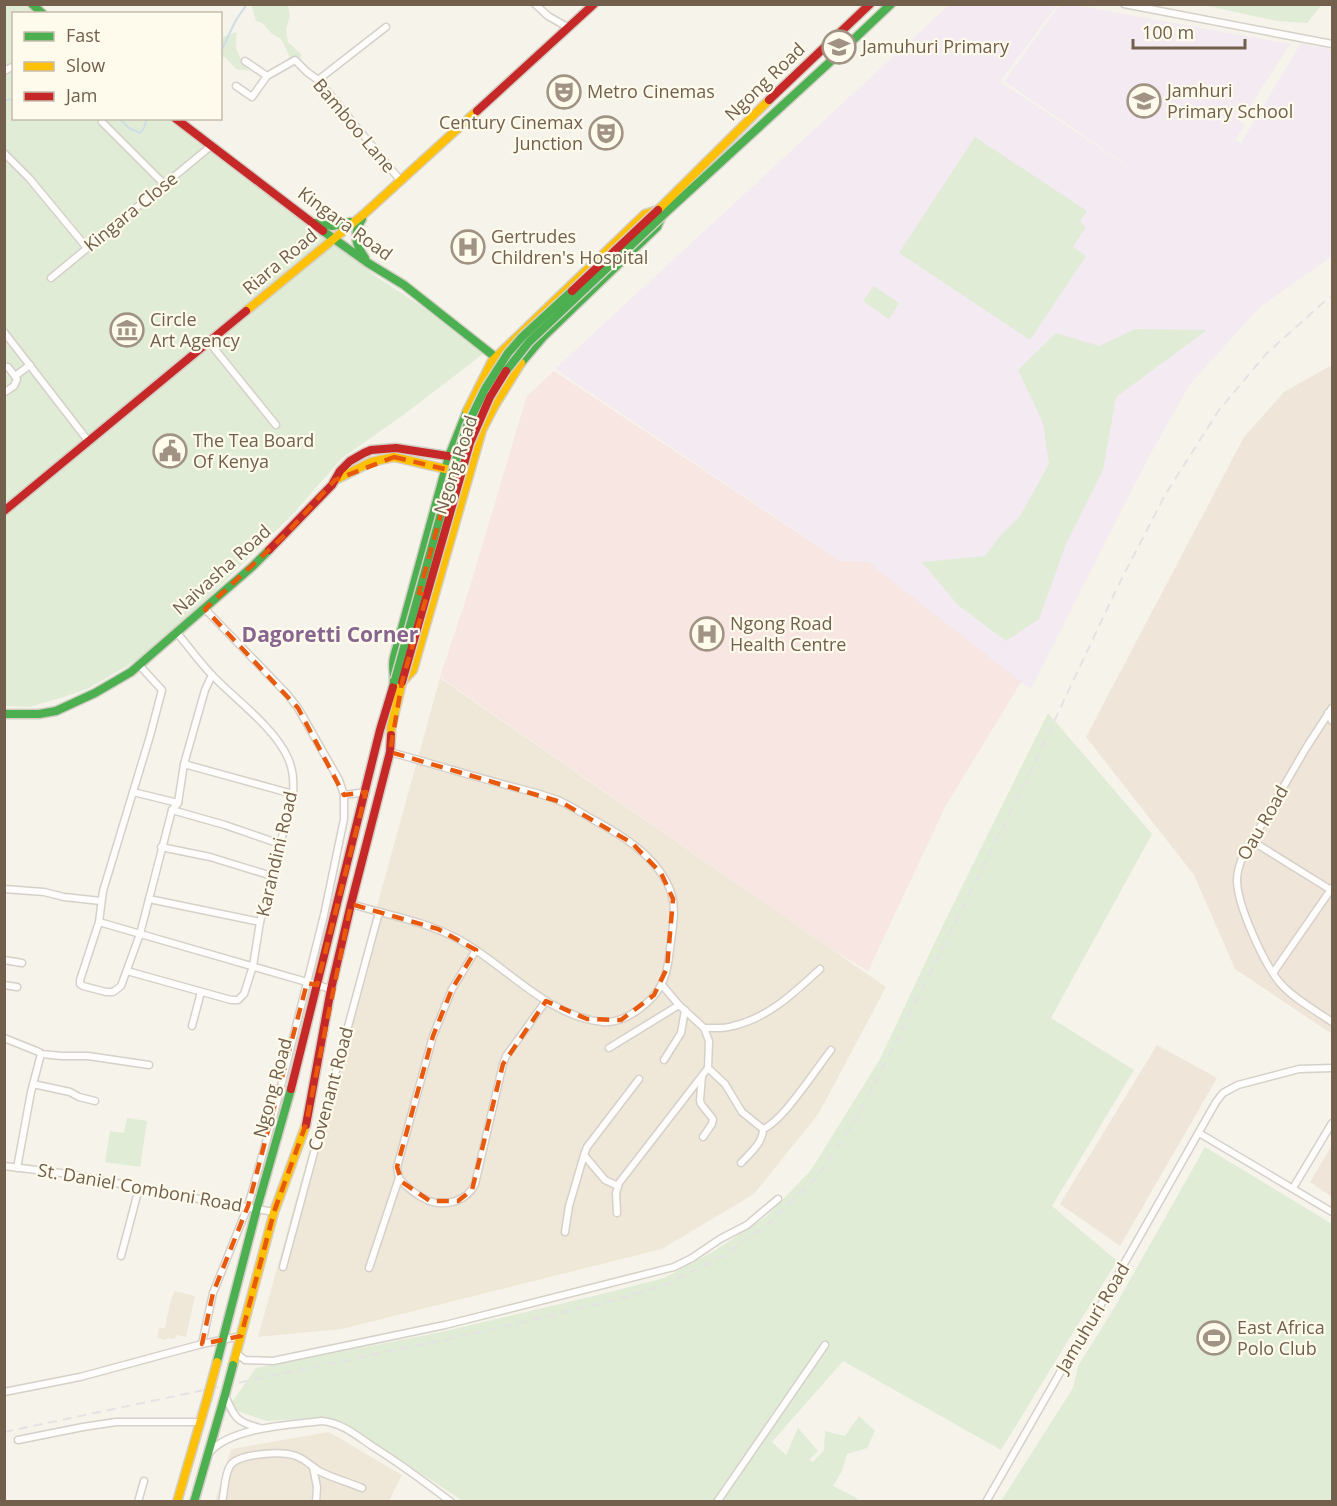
<svg xmlns="http://www.w3.org/2000/svg" width="1337" height="1506" font-family="'Open Sans',sans-serif">
  <rect width="100%" height="100%" fill="#f6f3eb"/>
  <g fill="#efe8d9">
    <polygon points="440,678 886,987 819,1113 754,1194 662,1249 342,1329 258,1337"/>
    <polygon points="174,1291 195,1296 186,1337 176,1335 175,1339 167,1338 166,1340 157,1338 159,1328 165,1328 167,1316 168,1315 169,1307"/>
    <polygon points="329,1432 402,1475 389,1501 215,1502 231,1449"/>
  </g>
  <g fill="#f0e5d9">
    <polygon points="1332,365 1332,1034 1235,969 1194,875 1086,737 1244,437 1284,392"/>
    <polygon points="1157,1045 1217,1078 1120,1246 1060,1204"/>
    <polygon points="1332,1145 1332,1197 1310,1182"/>
  </g>
  <polygon fill="#f4eaf2" points="949,5 1057,5 1000,82 1168,193 1004,81 1060,5 1074,5 1290,44 1240,122 1245,125 1235,140 1241,143 1301,43 1332,50 1332,256 1260,307 1190,384 1147,460 1031,689 570,379 556,368"/>
  <polygon fill="#f7e6e2" points="554,371 840,561 868,562 1021,682 945,807 868,971 830,948 440,677 469,590 527,396"/>
  <g fill="#e0ecd6">
    <polygon points="27,4 39,13 14,14 14,118 173,119 323,233 377,277 424,308 483,354 402,416 342,458 293,514 202,604 144,656 89,688 64,697 29,707 5,706 4,5"/>
    <polygon points="1258,4 1263,6 1275,4 1322,5 1307,23 1277,21 1203,5"/>
    <path d="M252,5H288L290,16L286,29L288,42L302,55L294,66C289,57 286,47 280,38C267,34 268,23 256,21L252,7Z"/>
    <path d="M237,32C233,51 239,55 249,71L236,69L226,58L221,56V38Z"/>
    <polygon points="975,137 1087,211 1080,222 1086,227 1073,247 1086,256 1030,340 899,253"/>
    <polygon points="874,286 899,303 889,319 863,301"/>
    <polygon points="1135,329 1207,330 1116,397 1103,470 1066,544 1039,619 1006,641 958,605 922,562 985,556 1001,535 1020,516 1049,464 1043,423 1018,370 1056,333 1099,346"/>
    <polygon points="1048,713 1152,834 1051,1018 1134,1070 1052,1206 1117,1261 1001,1450 843,1361 772,1442 786,1455 798,1428 818,1451 809,1460 813,1462 824,1450 825,1431 845,1436 859,1416 875,1431 867,1448 847,1454 842,1471 833,1486 853,1496 860,1501 463,1501 343,1422 325,1417 267,1421 228,1408 256,1368 437,1333 606,1293 664,1278 714,1251 767,1216 811,1170 880,1059 944,923"/>
    <polygon points="127,1118 147,1121 140,1167 105,1162 110,1131 124,1133"/>
    <polygon points="1205,1147 1332,1224 1332,1501 1001,1501 1073,1388 1078,1366 1113,1310"/>
  </g>
  <g fill="none" stroke-linecap="round" stroke-linejoin="round">
    <g stroke="#cddfe5" stroke-width="2">
      <polyline points="220,53 236,20 247,4"/>
      <polyline points="4,100 14,99"/>
      <polyline points="119,118 129,128 140,133 144,128 147,118"/>
    </g>
    <defs>
      <g id="street">
        <polyline points="535,4 548,16 569,28"/>
        <polyline points="1124,4 1332,44"/>
        <polyline points="245,61 267,76"/>
        <polyline points="4,71 14,66"/>
        <polyline points="318,80 386,27"/>
        <polyline points="236,86 252,97 267,76 295,60 307,72 318,80 400,180"/>
        <polyline points="102,122 164,184"/>
        <polyline points="4,153 29,178 87,248"/>
        <polyline points="51,278 211,146"/>
        <polyline points="4,332 89,442"/>
        <polyline points="209,342 276,425"/>
        <polyline points="4,367 8,367 17,379 14,386 5,392"/>
        <polyline points="15,376 30,365"/>
        <polyline points="140,666 162,690 150,736 103,891 99,922 80,980 80,984 83,986 106,992 113,992 121,986 140,934 172,810 178,803 184,764 205,690 212,675"/>
        <path d="M1332,708L1306,748L1242,858C1239,866 1237,872 1237,880C1237,905 1264,964 1280,983C1294,999 1315,1010 1332,1022"/>
        <polyline points="1328,713 1332,721"/>
        <polyline points="184,764 293,794"/>
        <polyline points="133,792 178,803"/>
        <polyline points="344,795 366,792"/>
        <polyline points="172,810 225,825 280,844"/>
        <polyline points="1252,841 1331,890"/>
        <polyline points="161,847 210,857 272,876"/>
        <polyline points="4,889 44,892 64,897 101,901"/>
        <polyline points="149,899 260,922"/>
        <path d="M351,904C387,915 425,921 458,939C506,965 547,1017 603,1022C625,1024 655,1001 663,981C669,968 669,954 671,941C674,921 677,901 667,883C652,853 620,834 592,819C582,813 571,806 560,801C541,793 519,789 499,783C462,773 426,762 390,752"/>
        <polyline points="99,922 331,989"/>
        <path d="M476,950L452,989L433,1036L397,1167L399,1178C406,1187 418,1196 429,1201C446,1207 467,1201 475,1184L503,1064L506,1056L546,1001"/>
        <polyline points="4,960 22,963"/>
        <path d="M127,971L231,1000H238L244,994L253,966L260,922L293,794C294,782 293,769 288,758C274,727 236,700 213,676C200,663 189,647 177,633"/>
        <polyline points="1273,973 1332,888"/>
        <polyline points="4,985 17,987"/>
        <polyline points="192,1026 201,992"/>
        <path d="M704,1028C714,1028 724,1029 733,1026C768,1018 794,993 820,969"/>
        <polyline points="4,1038 39,1052 41,1054"/>
        <polyline points="609,1048 679,1005"/>
        <polyline points="664,1060 681,1033 685,1010"/>
        <path d="M708,1068L725,1084L742,1112L763,1129C763,1143 750,1153 741,1163"/>
        <polyline points="702,1076 700,1100 701,1104 713,1119 712,1124 703,1137"/>
        <polyline points="33,1084 70,1092 79,1097 95,1101"/>
        <path d="M763,1129C783,1121 816,1069 831,1050"/>
        <polyline points="1199,1133 1332,1212"/>
        <polyline points="4,1166 69,1174 188,1197 274,1212"/>
        <polyline points="17,1168 31,1092 41,1054 62,1056 88,1056 149,1065"/>
        <polyline points="618,1186 605,1180 584,1155 587,1147 639,1079"/>
        <polyline points="1293,1188 1332,1123"/>
        <polyline points="617,1213 616,1193 619,1183 708,1068 709,1041 704,1028 679,1005 662,985"/>
        <polyline points="565,1232 569,1206 584,1155"/>
        <polyline points="121,1256 139,1188"/>
        <polyline points="283,1267 379,912"/>
        <polyline points="369,1268 399,1178"/>
        <polyline points="202,1344 213,1293 248,1206 274,1114 324,915 344,819 344,795 339,780 298,708 287,694 205,609"/>
        <polyline points="236,1353 245,1360 273,1361 445,1325 674,1267 692,1258 720,1239 747,1225 778,1199"/>
        <polyline points="4,1392 80,1377 202,1344 241,1336"/>
        <path d="M225,1395C234,1417 236,1422 260,1428"/>
        <polyline points="18,1440 83,1427 116,1422 200,1422"/>
        <path d="M210,1452C231,1427 291,1425 322,1421C342,1423 356,1435 372,1446C399,1463 425,1482 451,1502"/>
        <polyline points="313,1467 317,1487 316,1502"/>
        <polyline points="138,1502 144,1481"/>
        <path d="M222,1502C225,1490 224,1476 230,1466C238,1453 283,1451 296,1456C305,1459 311,1466 319,1471C332,1478 348,1482 362,1488"/>
        <polyline points="717,1502 825,1345"/>
        <polyline points="986,1502 1069,1357 1087,1329 1216,1102 1223,1093 1238,1085 1299,1069 1332,1068"/>
      </g>
      <g id="fast">
        <polyline points="32,4 43,14"/>
        <path d="M362,219C353,234 355,244 365,258"/>
        <polyline points="316,223 332,226 350,222"/>
        <polyline points="323,231 368,263 404,285 499,360"/>
        <polyline points="521,363 544,336 657,227 662,216 831,61 891,4"/>
        <path d="M393,687C396,676 391,668 394,657L449,456L467,411"/>
        <polyline points="4,714 39,714 56,711 95,693 131,672 253,566 269,550"/>
        <polyline points="217,1362 257,1208 291,1089"/>
        <polyline points="194,1502 225,1395"/>
      </g>
      <g id="slow">
        <polyline points="246,311 364,214 477,111"/>
        <polyline points="467,411 492,361 645,214 658,210 769,100"/>
        <polyline points="337,479 371,462 394,457 450,470"/>
        <polyline points="391,735 391,728 402,682 413,670 482,430 495,405 521,363"/>
        <polyline points="233,1365 274,1212 306,1125"/>
        <polyline points="177,1502 207,1399"/>
      </g>
      <g id="jam">
        <polyline points="769,100 870,4"/>
        <polyline points="477,111 594,4"/>
        <polyline points="175,118 323,231"/>
        <polyline points="4,511 246,311"/>
        <polyline points="269,550 332,485 340,471 350,461 364,453 371,450 396,448 454,457"/>
        <polyline points="291,1089 380,730 393,687"/>
        <polyline points="306,1125 331,989 351,904 390,752 391,735"/>
      </g>
    </defs>
    <use href="#street" stroke="#d5d0c9" stroke-width="9"/>
    <use href="#fast" stroke="#d4cfc6" stroke-width="11"/>
    <use href="#slow" stroke="#d4cfc6" stroke-width="11"/>
    <use href="#jam" stroke="#d4cfc6" stroke-width="11"/>
    <use href="#street" stroke="#fefdfc" stroke-width="6"/>
    <use href="#fast" stroke="#4caf50" stroke-width="8"/>
    <use href="#slow" stroke="#ffc107" stroke-width="8"/>
    <use href="#jam" stroke="#c62828" stroke-width="8"/>
    <polyline stroke="#e5e2e4" stroke-width="2" stroke-dasharray="9 6" stroke-linecap="butt" points="4,1432 481,1332 619,1299 667,1284 721,1257 769,1223 818,1176 854,1122 891,1052 1031,770 1119,584 1165,495 1219,410 1267,353 1324,302 1332,296"/>
    <defs>
      <g id="fast-bridge">
        <polyline points="506,371 529,342 662,216"/>
        <polyline points="395,680 455,463 467,426 485,389 508,353 522,337 572,291"/>
        <polyline points="225,1395 233,1365"/>
      </g>
      <polyline id="slow-bridge" points="207,1399 217,1362"/>
      <g id="jam-bridge">
        <polyline points="572,291 658,210"/>
        <polyline points="402,682 470,443 490,397 506,371"/>
      </g>
    </defs>
    <use href="#fast-bridge" stroke="#d4cfc6" stroke-width="11" stroke-linecap="butt"/>
    <use href="#slow-bridge" stroke="#d4cfc6" stroke-width="11" stroke-linecap="butt"/>
    <use href="#jam-bridge" stroke="#d4cfc6" stroke-width="11" stroke-linecap="butt"/>
    <use href="#fast-bridge" stroke="#4caf50" stroke-width="8"/>
    <use href="#slow-bridge" stroke="#ffc107" stroke-width="8"/>
    <use href="#jam-bridge" stroke="#c62828" stroke-width="8"/>
  </g>
  <path fill="none" stroke="#e8590c" stroke-width="4.5" stroke-dasharray="12 8" stroke-linejoin="round" d="M394,457L453,471L419,593L427,595L402,682L390,752L561,802L632,843L661,873L673,899L667,968L654,995L621,1020L587,1019L546,1001L503,1064L472,1190L458,1201H430L402,1182L397,1167L433,1036L452,989L476,950L438,929L351,904L306,1124L274,1212L241,1336L202,1344L213,1293L248,1206L307,983L317,985L366,792L344,795L298,708L205,609L287,533L335,480Z"/>
  <defs>
    <symbol id="school-ring" viewBox="-11 -11 22 22"><circle r="9.5" fill="#fefaec" stroke="#a09384" stroke-width="1.5"/><path d="M0-5L7-2L0 1L-7-2ZM-4 1L0 2.5L4 1V4Q0 6-4 4Z" fill="#a09384"/></symbol>
    <symbol id="theatre-ring" viewBox="-11 -11 22 22"><circle r="9.5" fill="#fefaec" stroke="#a09384" stroke-width="1.5"/><path d="M-5-5.5Q0-4 5-5.5V0Q5 5 0 6Q-5 5-5 0ZM-3.3-2.5H-1v1.5H-3.3ZM1-2.5H3.3v1.5H1ZM-2.8 1Q0 5.5 2.8 1Z" fill="#a09384"/></symbol>
    <symbol id="hospital-ring" viewBox="-11 -11 22 22"><circle r="9.5" fill="#fefaec" stroke="#a09384" stroke-width="1.5"/><path d="M-5-5h3v3.5h4V-5h3V5h-3V1.5h-4V5h-3Z" fill="#a09384"/></symbol>
    <symbol id="museum-ring" viewBox="-11 -11 22 22"><circle r="9.5" fill="#fefaec" stroke="#a09384" stroke-width="1.5"/><path d="M0-6L6-3V-2H-6V-3ZM-5-1h2V3h-2ZM-1-1h2V3h-2ZM3-1h2V3H3ZM-6 4H6V6H-6Z" fill="#a09384"/></symbol>
    <symbol id="civic-ring" viewBox="-11 -11 22 22"><circle r="9.5" fill="#fefaec" stroke="#a09384" stroke-width="1.5"/><path d="M-.6-6.5H3V-4.5H.6V-3L4-1V1h2V6H-6V1h2V-1L-.6-3ZM-1.2 2.5V6h2.4V2.5Z" fill="#a09384"/></symbol>
    <symbol id="stadium-ring" viewBox="-11 -11 22 22"><circle r="9.5" fill="#fefaec" stroke="#a09384" stroke-width="1.5"/><path d="M0-5a6.5 5 0 1 0 0 10a6.5 5 0 1 0 0-10ZM-3.5-1.8h7v3.6h-7Z" fill="#a09384"/></symbol>
  </defs>
  <g fill-rule="evenodd">
    <use href="#school-ring" x="820" y="28" width="38" height="38"/>
    <use href="#theatre-ring" x="545" y="73" width="38" height="38"/>
    <use href="#school-ring" x="1125" y="82" width="38" height="38"/>
    <use href="#theatre-ring" x="587" y="114" width="38" height="38"/>
    <use href="#hospital-ring" x="449" y="228" width="38" height="38"/>
    <use href="#museum-ring" x="108" y="311" width="38" height="38"/>
    <use href="#civic-ring" x="151" y="432" width="38" height="38"/>
    <use href="#hospital-ring" x="688" y="615" width="38" height="38"/>
    <use href="#stadium-ring" x="1195" y="1319" width="38" height="38"/>
  </g>
  <g text-anchor="middle" stroke-width="4.5" stroke-linejoin="round" paint-order="stroke">
    <g font-size="18" fill="#72604d" stroke="#fefaec" text-anchor="start">
      <text x="862" y="53">Jamuhuri Primary</text>
      <text x="1167" y="97">Jamhuri<tspan x="1167" dy="21">Primary School</tspan></text>
      <text x="587" y="98">Metro Cinemas</text>
      <text x="583" y="129" text-anchor="end">Century Cinemax<tspan x="583" dy="21">Junction</tspan></text>
      <text x="491" y="243">Gertrudes<tspan x="491" dy="21">Children's Hospital</tspan></text>
      <text x="150" y="326">Circle<tspan x="150" dy="21">Art Agency</tspan></text>
      <text x="193" y="447">The Tea Board<tspan x="193" dy="21">Of Kenya</tspan></text>
      <text x="730" y="630">Ngong Road<tspan x="730" dy="21">Health Centre</tspan></text>
      <text x="1237" y="1334">East Africa<tspan x="1237" dy="21">Polo Club</tspan></text>
    </g>
    <g font-size="18" fill="#72604d" stroke="#fefaec">
      <text transform="translate(765 82) rotate(-44)" y="6">Ngong Road</text>
      <text transform="translate(354 126) rotate(50)" y="6">Bamboo Lane</text>
      <text transform="translate(131 212) rotate(-39)" y="6">Kingara Close</text>
      <text transform="translate(345 224) rotate(36)" y="6">Kingara Road</text>
      <text transform="translate(280 262) rotate(-40)" y="6">Riara Road</text>
      <text transform="translate(456 465) rotate(-72)" y="6">Ngong Road</text>
      <text transform="translate(222 570) rotate(-42)" y="6">Naivasha Road</text>
      <text transform="translate(1263 823) rotate(-60)" y="6">Oau Road</text>
      <text transform="translate(277 854) rotate(-77)" y="6">Karandini Road</text>
      <text transform="translate(273 1088) rotate(-75)" y="6">Ngong Road</text>
      <text transform="translate(331 1089) rotate(-75)" y="6">Covenant Road</text>
      <text transform="translate(140 1188) rotate(10)" y="6">St. Daniel Comboni Road</text>
      <text transform="translate(1093 1318) rotate(-59)" y="6">Jamuhuri Road</text>
    </g>
    <g font-size="21" font-weight="bold" fill="#87658e" stroke="#fefaec">
      <text x="330" y="642">Dagoretti Corner</text>
    </g>
  </g>
  <rect width="1337" height="1506" fill="none" stroke="#72604d" stroke-width="12"/>
  <rect x="12" y="12" width="210" height="108" fill="#fefaec" stroke="#c6bcac" stroke-width="1.5"/>
  <rect x="24" y="32" width="30" height="9" fill="#4caf50" stroke="#c6bcac" stroke-width="1.5"/>
  <text x="66" y="42" font-size="18" fill="#72604d">Fast</text>
  <rect x="24" y="62" width="30" height="9" fill="#ffc107" stroke="#c6bcac" stroke-width="1.5"/>
  <text x="66" y="72" font-size="18" fill="#72604d">Slow</text>
  <rect x="24" y="92" width="30" height="9" fill="#c62828" stroke="#c6bcac" stroke-width="1.5"/>
  <text x="66" y="102" font-size="18" fill="#72604d">Jam</text>
  <path d="M1133 39v9h112v-9" fill="none" stroke="#72604d" stroke-width="3"/>
  <text x="1142" y="39" font-size="18" fill="#72604d" stroke="#fefaec" stroke-width="4.5" paint-order="stroke">100 m</text>
</svg>
